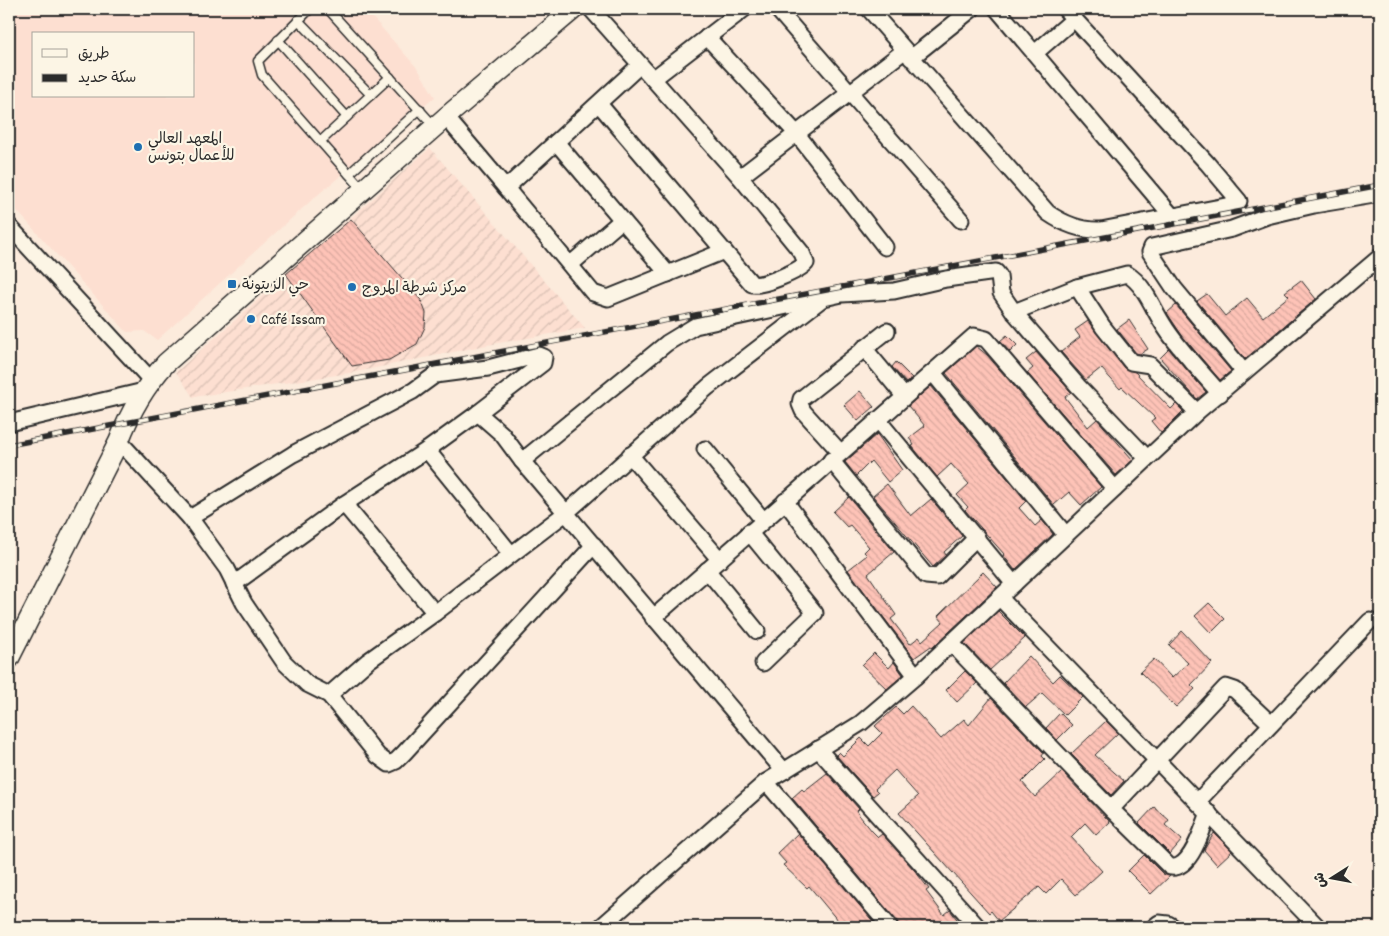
<svg xmlns="http://www.w3.org/2000/svg" width="1389" height="936" font-family="Dekko,'Playpen Sans Arabic',sans-serif">
  <defs>
    <pattern id="industrial-furrows" width="10" height="10" patternUnits="userSpaceOnUse" patternTransform="scale(1.25)"><rect width="10" height="10" fill="#fddfd1"/><path d="M-1 1l2-2M0 10L10 0M9 11l2-2" fill="none" stroke="#d9c0b4"/></pattern>
    <pattern id="building-back-hatch" width="6" height="6" patternUnits="userSpaceOnUse" patternTransform="scale(1.25)"><rect width="6" height="6" fill="#fec3b7"/><path d="M-1 5l2 2M0 0l6 6M5-1l2 2" fill="none" stroke="#daa89e"/></pattern>
  </defs>
  <rect width="100%" height="100%" fill="#fcebdc"/>
  <filter id="ink" filterUnits="userSpaceOnUse"><feTurbulence type="fractalNoise" baseFrequency=".02" numOctaves="2"/><feDisplacementMap in="SourceGraphic" scale="10" xChannelSelector="R" yChannelSelector="G"/><feConvolveMatrix kernelMatrix="1 2 1 2 8 2 1 2 1" color-interpolation-filters="sRGB"/></filter>
  <g filter="url(#ink)">
    <path fill="#fddfd1" fill-rule="evenodd" d="M19,9H365L418,69L435,97L314,198L157,340L144,331L127,332L9,202V18ZM34,34H194V96H34Z"/>
    <polygon fill="url(#industrial-furrows)" points="430,148 585,328 487,345 356,372 193,397 176,372"/>
    <g fill="url(#building-back-hatch)" stroke="#2b2b2b">
      <polygon points="351,219 421,300 426,313 425,327 417,344 389,360 352,366 286,274"/>
      <polygon points="1301,280 1316,299 1245,359 1197,301 1207,294 1225,316 1247,298 1263,317 1289,296 1285,292"/>
      <polygon points="1176,305 1231,371 1220,380 1183,337 1167,313"/>
      <polygon points="1129,320 1148,349 1140,354 1136,353 1117,329"/>
      <polygon points="1088,321 1124,368 1135,372 1171,409 1176,404 1183,411 1161,433 1151,421 1155,418 1122,387 1120,389 1101,368 1086,380 1061,352 1080,337 1075,330"/>
      <polygon points="1007,335 1017,345 1010,352 1000,341"/>
      <polygon points="976,346 987,355 1101,487 1081,505 1069,492 1054,505 946,373"/>
      <polygon points="1169,349 1206,392 1197,399 1160,358"/>
      <polygon points="1036,352 1071,392 1065,397 1088,427 1097,419 1133,460 1116,475 1027,373 1033,368 1026,360"/>
      <polygon points="896,362 912,378 906,383 892,367"/>
      <polygon points="931,386 1026,501 1019,508 1035,526 1042,520 1053,534 1015,570 1003,555 1004,554 965,510 968,507 957,495 969,484 951,464 937,477 912,446 914,445 909,438 925,426 908,406"/>
      <polygon points="860,391 874,407 858,421 844,405"/>
      <polygon points="877,434 902,470 888,482 871,461 856,476 845,462"/>
      <polygon points="887,484 911,516 931,499 962,536 944,552 946,555 933,567 873,496"/>
      <polygon points="849,497 894,552 868,574 896,615 891,619 910,644 919,637 922,641 943,622 938,616 983,572 997,587 932,648 931,646 914,658 848,570 867,555 864,552 869,547 850,525 847,527 833,512"/>
      <polygon points="1209,603 1225,619 1211,633 1195,616"/>
      <polygon points="998,611 1025,638 990,670 964,643"/>
      <polygon points="1182,631 1212,663 1191,685 1195,689 1176,707 1140,672 1154,659 1172,678 1188,663 1169,645"/>
      <polygon points="874,653 889,668 894,662 903,675 887,689 862,665"/>
      <polygon points="1029,656 1053,682 1060,675 1083,697 1065,715 1042,693 1026,707 1003,683"/>
      <polygon points="965,671 977,683 957,702 946,690"/>
      <polygon points="991,698 1044,753 1042,756 1045,759 1022,782 1035,797 1062,772 1110,822 1096,835 1085,823 1071,837 1102,871 1076,895 1061,879 1046,894 1039,887 999,921 991,911 989,913 899,813 918,796 895,770 875,789 878,792 873,796 836,755 839,752 843,756 861,738 869,746 882,733 875,726 896,707 903,714 911,706 941,739 964,719 969,725"/>
      <polygon points="1060,713 1072,725 1057,740 1046,728"/>
      <polygon points="1106,721 1118,733 1095,755 1124,781 1111,795 1071,754"/>
      <polygon points="827,773 859,809 857,811 859,815 872,831 878,837 882,834 915,871 929,889 926,891 944,915 950,910 960,923 955,927 937,927 931,921 924,927 899,927 897,921 792,798 802,789 804,791"/>
      <polygon points="1154,807 1169,820 1165,825 1182,840 1170,854 1139,823"/>
      <polygon points="798,833 878,927 849,927 846,925 843,927 809,886 807,888 783,865 786,863 777,853"/>
      <polygon points="1214,833 1232,851 1217,865 1204,850"/>
      <polygon points="1144,855 1163,874 1170,876 1151,894 1128,871"/>
    </g>
    <g fill="none" stroke-linecap="round" stroke-linejoin="round">
      <defs>
        <g id="service">
          <polyline points="310,9 258,61 262,75 363,190"/>
          <polyline points="328,9 435,127"/>
          <polyline points="298,20 371,95"/>
          <polyline points="278,40 347,117"/>
          <polyline points="321,141 390,77"/>
          <polyline points="349,174 420,109"/>
        </g>
        <g id="minor">
          <path d="M591,9L740,177L802,253L806,263C799,271 762,287 752,284L599,104"/>
          <polyline points="777,9 961,220"/>
          <path d="M869,9L1048,213C1064,224 1081,231 1101,230L1236,204L1239,201L1207,163L1065,9"/>
          <polyline points="997,9 1172,216"/>
          <polyline points="707,37 797,134 885,247"/>
          <polyline points="1035,53 1074,19"/>
          <polyline points="911,58 972,9"/>
          <polyline points="653,79 744,9"/>
          <polyline points="446,117 506,188 640,65"/>
          <polyline points="556,142 668,274"/>
          <polyline points="740,177 904,51"/>
          <polyline points="506,188 593,293 608,298 724,251"/>
          <polyline points="9,226 151,380"/>
          <polyline points="571,264 622,220"/>
          <polyline points="1077,287 1103,327 1131,362 1150,365 1197,412"/>
          <path d="M1014,312L1077,287L1127,274C1145,285 1152,307 1163,324C1178,349 1201,371 1220,394"/>
          <polyline points="864,348 904,396"/>
          <polyline points="1244,372 1174,288 1150,252 1152,247 1232,229 1267,216 1314,205 1380,194"/>
          <polyline points="933,373 1066,535"/>
          <polyline points="878,420 1014,584"/>
          <polyline points="9,423 144,391"/>
          <polyline points="119,441 190,518 227,569 244,603 284,662 307,684 329,695 378,756 389,764 396,761 404,753 594,545"/>
          <polyline points="705,449 763,520"/>
          <polyline points="427,450 511,554"/>
          <polyline points="840,452 803,411 800,404 801,399 887,331"/>
          <polyline points="630,455 720,560"/>
          <polyline points="831,460 926,576 937,577 977,537"/>
          <polyline points="522,461 667,343 695,326 842,294 894,291 946,279 996,272 999,276 1001,293 1014,312 1078,386 1147,458"/>
          <polyline points="785,501 916,676"/>
          <polyline points="344,504 435,613"/>
          <polyline points="190,518 293,454 413,391 435,375 488,368 539,355 544,357 543,363 478,413"/>
          <polyline points="749,532 815,613 763,663"/>
          <polyline points="707,570 757,631"/>
          <polyline points="234,584 344,504 427,450 478,413 502,434 522,461 784,771"/>
          <polyline points="1000,598 1318,927"/>
          <polyline points="653,618 974,336 986,339 1115,489"/>
          <polyline points="952,644 1113,811"/>
          <polyline points="329,695 368,661 435,613 567,512 708,387 822,299"/>
          <polyline points="818,749 978,927"/>
          <polyline points="766,782 890,927"/>
          <polyline points="1198,801 1370,621"/>
          <path d="M1209,813C1202,829 1191,871 1170,867L1113,811L1114,806L1226,687L1235,690L1271,724"/>
          <polyline points="601,927 766,782 861,723 916,676 1197,412 1380,257"/>
          <polyline points="1154,927 1159,923 1168,924 1173,927"/>
        </g>
        <path id="tertiary" d="M9,659L119,441C130,412 145,386 166,363L446,117L574,9"/>
      </defs>
      <use href="#service" stroke="#2b2b2b" stroke-width="11"/>
      <use href="#minor" stroke="#2b2b2b" stroke-width="19"/>
      <use href="#tertiary" stroke="#2b2b2b" stroke-width="22"/>
      <use href="#service" stroke="#fcf5e5" stroke-width="8"/>
      <use href="#minor" stroke="#fcf5e5" stroke-width="15"/>
      <use href="#tertiary" stroke="#fcf5e5" stroke-width="19"/>
      <defs>
        <polyline id="rail" points="9,445 1380,185"/>
      </defs>
      <use href="#rail" stroke="#2b2b2b" stroke-width="5.5"/>
      <use href="#rail" stroke="#fcf5e5" stroke-width="4" stroke-dasharray="11" stroke-linecap="butt"/>
    </g>
  </g>
  <g fill="#1f6fb2" stroke="#fcf5e5" stroke-width="2">
    <circle cx="138" cy="147" r="5"/>
    <rect x="227" y="279" width="10" height="10" rx="2.5"/>
    <circle cx="352" cy="287" r="5"/>
    <circle cx="251" cy="319" r="5"/>
  </g>
  <g text-anchor="middle" stroke-width="4.5" stroke-linejoin="round" paint-order="stroke">
    <g font-size="15" fill="#2b2b2b" stroke="#fcf5e5" text-anchor="start">
      <text x="148" y="143">المعهد العالي<tspan x="148" dy="17">للأعمال بتونس</tspan></text>
      <text x="242" y="289">حي الزيتونة</text>
      <text x="362" y="292">مركز شرطة المروج</text>
      <text x="261" y="324">Café Issam</text>
    </g>
  </g>
  <rect width="1389" height="936" fill="none" stroke="#fcf5e5" stroke-width="30"/>
  <rect x="15" y="15" width="1359" height="906" fill="none" stroke="#2b2b2b" stroke-width="2" filter="url(#ink)"/>
  <rect x="32" y="32" width="162" height="65" fill="#fcf5e5" stroke="#a8a49b"/>
  <rect x="42" y="49" width="25" height="8" fill="#fcf5e5" stroke="#a8a49b"/>
  <text x="78" y="58" font-size="15" fill="#2b2b2b">طريق</text>
  <rect x="42" y="74" width="25" height="8" fill="#2b2b2b" stroke="#a8a49b"/>
  <text x="78" y="82" font-size="15" fill="#2b2b2b">سكة حديد</text>
  <g transform="translate(1332 878) rotate(259)" stroke="#fcf5e5" stroke-width="4" paint-order="stroke">
  <path d="M0-4L9 19L0 12L-9 19Z" fill="#2b2b2b"/>
  <text y="-8" font-size="14" font-weight="bold" text-anchor="middle" fill="#2b2b2b">ش</text>
  </g>
</svg>
